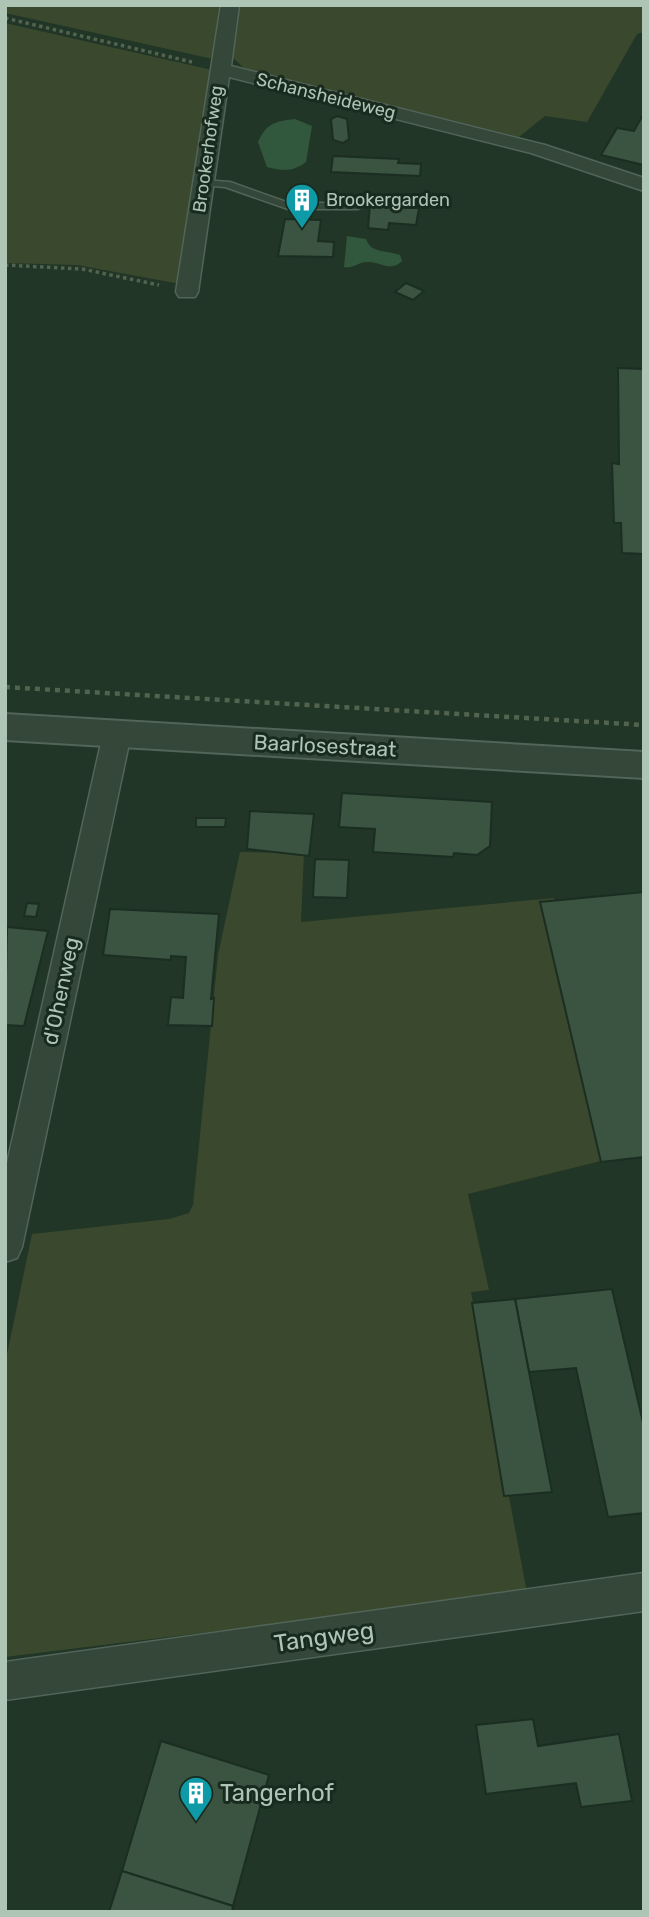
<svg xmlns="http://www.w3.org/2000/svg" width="649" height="1917" font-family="Rubik,sans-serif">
  <rect width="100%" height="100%" fill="#213626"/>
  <g fill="#3a482e">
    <polygon points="5,5 221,5 213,59 5,13"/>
    <polygon points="240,5 644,5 644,32 637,34 587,122 545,116 519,137 244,68 232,57"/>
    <polygon points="5,23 212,70 182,282 175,283 77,265 5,263"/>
    <polygon points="240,852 304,853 301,922 554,898 613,1158 468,1194 489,1290 471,1292 527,1593 5,1657 5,1364 32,1234 169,1219 189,1213 193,1205 218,955"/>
  </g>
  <g fill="#31583c">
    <path d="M295,119L312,126L306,162C293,172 282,171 267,167L258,142C266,124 275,121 295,119Z"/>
    <path d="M347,236L366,239C371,254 387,250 400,255L402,261C390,273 381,261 367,262C358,262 353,269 344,267Z"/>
  </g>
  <g fill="#3a5441" stroke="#1b2e21" stroke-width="2">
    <polygon points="644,113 644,165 601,155 617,128 634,131"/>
    <polygon points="337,116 347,119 349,139 343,143 333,140 331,119"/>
    <polygon points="333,156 399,159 398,163 421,164 420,176 331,172"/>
    <polygon points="370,205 419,208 416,225 389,223 388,230 368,228"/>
    <polygon points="285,219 321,220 318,241 334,242 333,257 278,256"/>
    <polygon points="406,283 424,291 413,300 395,292"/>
    <polygon points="618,368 644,369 644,554 622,553 621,523 614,523 612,463 619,464"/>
    <polygon points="342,793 492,802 490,846 477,855 454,853 453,857 373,852 375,829 339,827"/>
    <polygon points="250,811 314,814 309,856 247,849"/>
    <polygon points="196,818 226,818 225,827 196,827"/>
    <polygon points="315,859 349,860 347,898 313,897"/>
    <polygon points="644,892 644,1157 601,1162 540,902"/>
    <polygon points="27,903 39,904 36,917 24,916"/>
    <polygon points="110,909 219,914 211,999 214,998 212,1026 168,1025 171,997 183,998 186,957 171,956 171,960 103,955"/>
    <polygon points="7,927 48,931 24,1026 5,1025"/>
    <polygon points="612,1289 644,1427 644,1513 608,1517 576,1368 529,1372 515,1299"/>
    <polygon points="515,1299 552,1492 504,1496 472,1303"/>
    <polygon points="533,1719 538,1746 619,1734 632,1801 581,1807 576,1783 486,1794 476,1725"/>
    <polygon points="161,1741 269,1775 233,1906 122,1871"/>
    <polygon points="122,1871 233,1906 232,1912 109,1912"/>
  </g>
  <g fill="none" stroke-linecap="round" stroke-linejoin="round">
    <defs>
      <polygon id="service" points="203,180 230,182 289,203 358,203 364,206 358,209 288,209 225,187 199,185 199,181"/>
      <g id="minor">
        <polygon points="221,5 239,5 231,66 545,145 644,178 644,191 531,153 229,77 198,292 195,297 179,297 176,292"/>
        <polygon points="117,724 127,727 131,734 22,1247 17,1258 5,1262 5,1172 103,734 107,727"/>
        <polygon points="644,1573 644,1611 5,1700 5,1662"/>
      </g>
      <polygon id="tertiary" points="5,714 644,752 644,778 5,740"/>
    </defs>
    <use href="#service" stroke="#516558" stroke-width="3"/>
    <use href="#minor" stroke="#516558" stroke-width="3"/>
    <use href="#tertiary" stroke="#516558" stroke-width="4"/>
    <g stroke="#52634f" stroke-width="3.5" stroke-dasharray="3.5 3.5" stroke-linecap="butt">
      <polyline points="5,18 192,62"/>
      <polyline points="5,265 82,269 159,285"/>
    </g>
    <polyline stroke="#52634f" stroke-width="4.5" stroke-dasharray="5 5" stroke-linecap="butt" points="5,687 644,725"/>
    <use href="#service" fill="#344739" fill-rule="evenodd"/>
    <use href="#minor" fill="#344739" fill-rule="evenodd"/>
    <use href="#tertiary" fill="#344739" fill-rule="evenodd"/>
  </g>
  <defs>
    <symbol id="building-pin" viewBox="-11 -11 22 30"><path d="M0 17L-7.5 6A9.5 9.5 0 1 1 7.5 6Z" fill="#0f9aa8" stroke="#192b1f"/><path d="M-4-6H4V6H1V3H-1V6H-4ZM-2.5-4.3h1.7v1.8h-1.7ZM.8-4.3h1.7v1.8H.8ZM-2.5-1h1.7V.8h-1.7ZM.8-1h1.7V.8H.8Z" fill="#fff"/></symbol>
  </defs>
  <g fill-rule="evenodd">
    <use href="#building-pin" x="283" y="181" width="38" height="52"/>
    <use href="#building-pin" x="177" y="1774" width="38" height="52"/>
  </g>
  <g text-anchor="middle" stroke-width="6" stroke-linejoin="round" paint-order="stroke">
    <g font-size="18" fill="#aec4b5" stroke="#192b1f">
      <text transform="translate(326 96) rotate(14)" y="6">Schansheideweg</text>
      <text transform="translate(208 149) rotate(-82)" y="6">Brookerhofweg</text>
    </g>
    <g font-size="18" fill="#aec4b5" stroke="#192b1f" text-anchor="start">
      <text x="326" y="206">Brookergarden</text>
    </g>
    <g font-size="21" fill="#aec4b5" stroke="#192b1f">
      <text transform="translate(325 746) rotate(3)" y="7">Baarlosestraat</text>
      <text transform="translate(61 991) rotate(-78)" y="7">d'Ohenweg</text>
    </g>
    <g font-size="24" fill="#aec4b5" stroke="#192b1f">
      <text transform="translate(324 1637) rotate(-8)" y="8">Tangweg</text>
    </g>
    <g font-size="24" fill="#aec4b5" stroke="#192b1f" text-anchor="start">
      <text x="220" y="1801">Tangerhof</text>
    </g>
  </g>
  <rect width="649" height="1917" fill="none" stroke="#aec4b5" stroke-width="14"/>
</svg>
